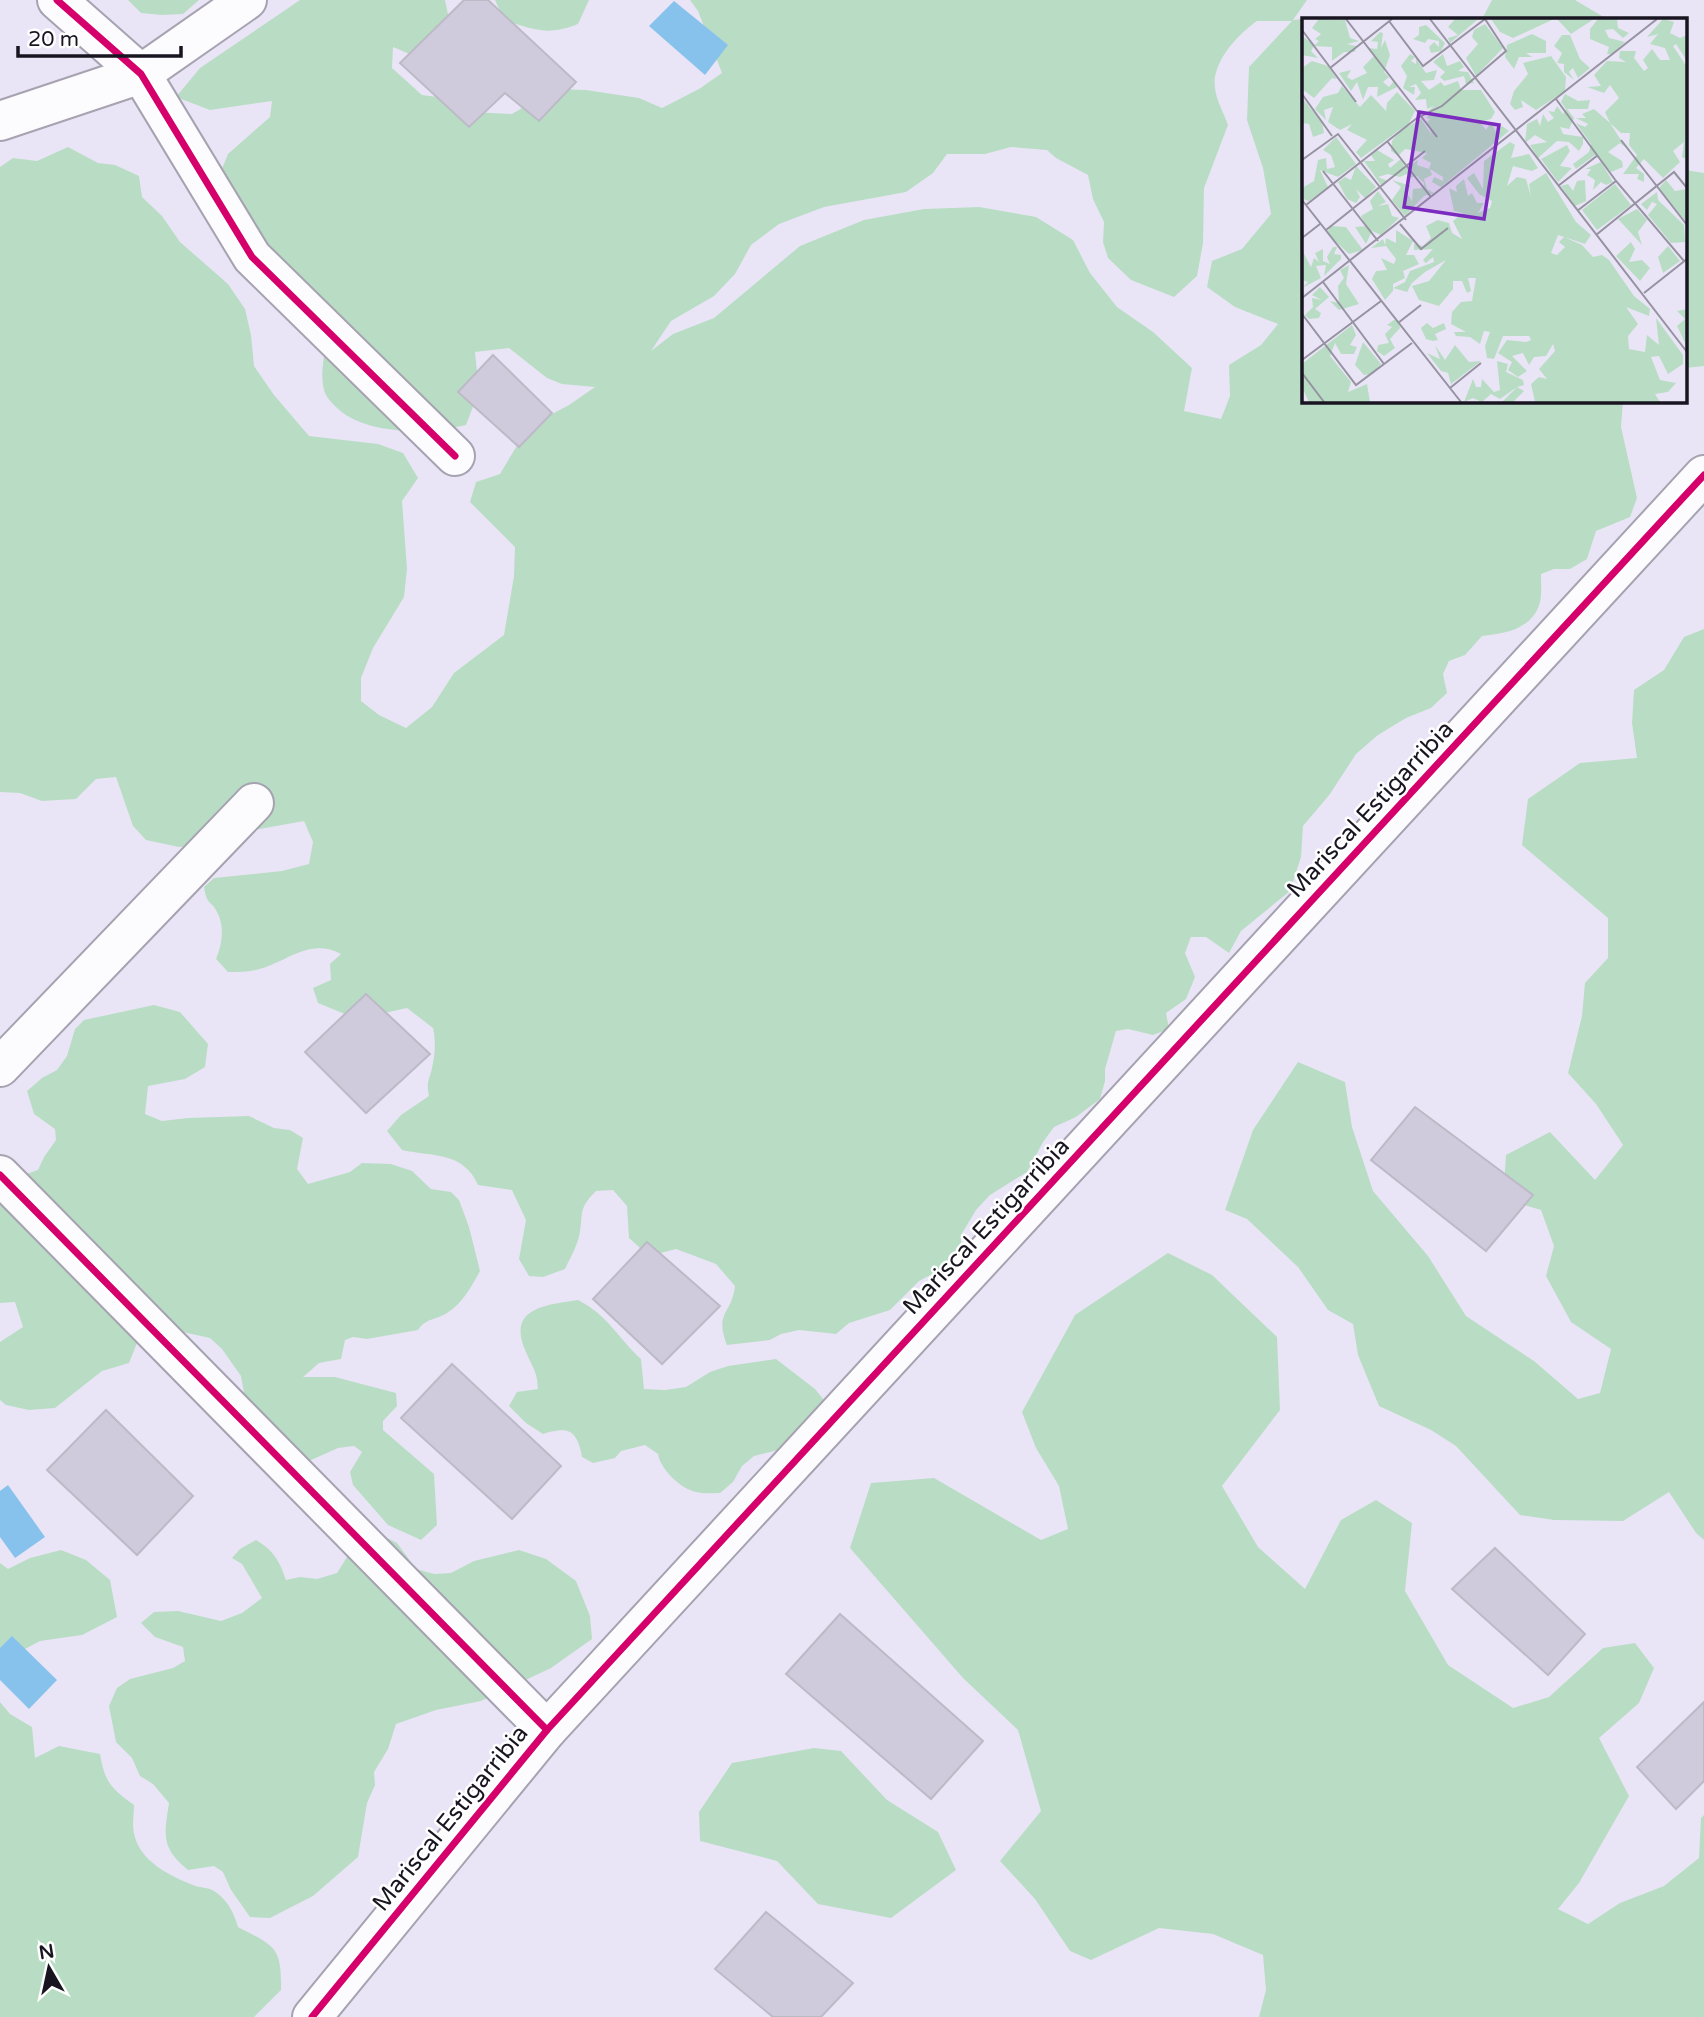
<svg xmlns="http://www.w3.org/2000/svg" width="1704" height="2017" font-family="'Varela Round',sans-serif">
  <rect width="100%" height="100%" fill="#eae5f6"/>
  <g fill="#b8ddc4" fill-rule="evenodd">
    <polygon points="128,0 199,0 183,14 162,15 141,13"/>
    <path d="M300,0H445L451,29L419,58L393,47L392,68L422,95L445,98L473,112L512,114L554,89L586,90L639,98L662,108L699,89L722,73L698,11L690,0H1307L1293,20L1303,19V401H1623L1621,427L1637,498L1630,517L1596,531L1587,559L1570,569H1554L1541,574C1541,583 1542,594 1540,602C1533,629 1505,634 1482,636L1465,655L1449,661L1443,674L1447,693L1431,708L1406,718L1378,735L1356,754L1330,794L1303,826L1301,857L1290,891L1241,931L1229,953L1206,937H1191L1185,953L1195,977L1186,999L1166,1013L1169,1029L1153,1035L1128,1029L1116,1031L1105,1069V1081L1100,1099L1076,1117L1054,1127L1043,1142L1027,1172L990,1195L976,1210L961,1235V1259L919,1281L890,1310L849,1323L836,1334L799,1330L781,1334L770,1340L727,1345C714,1312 732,1314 735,1286L716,1264L676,1249L649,1256L629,1238L627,1206L613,1190L596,1191C579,1208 583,1211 580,1232C578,1245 570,1258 565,1269L543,1277L529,1276L519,1259L526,1220L512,1190L478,1185C463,1151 433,1157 402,1150L387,1131L401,1115L429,1096C426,1082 429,1081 432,1068C435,1055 436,1041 433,1028L407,1008L357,1019L318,1003L313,988L331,980L330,964L341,954C308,937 287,963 256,970C247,972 237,972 228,972L216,959C222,945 225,926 217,912C211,899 207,907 204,887L214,878L282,871L309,864L313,842L304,821L254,830L212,843L179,847L146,840L133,826L116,777L96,779L76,799L42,801L20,793L0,792V167L13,158L37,161L68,147L98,163L115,165L139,176L142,197L162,216L180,242L228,284L245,309L251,335L254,366L274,395L309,436L378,444L403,453L418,478L402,501L407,569L404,597L373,648L361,678V701L379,715L406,728L432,707L454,673L504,635L514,576L515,547L470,502L476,482L500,474L528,427L569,405L595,387L562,384L547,378L509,348L475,352L479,391L466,425C428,434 364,436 335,406C331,402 327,398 325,393C320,379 323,364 325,349L283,301L221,171L228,154L270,117L272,101L210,110L176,97L200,68ZM1257,21H1292L1249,67L1247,120L1263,168L1271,214L1242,249L1212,261L1207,287L1235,307L1278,324L1261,345L1229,365L1230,396L1221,419L1184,411L1192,368L1153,332L1117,307L1090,273L1073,240L1036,217L979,207L924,209L864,220L800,246L714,318L673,334L651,351L671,321L714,296L735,274L751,245L779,224L824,207L906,192L933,173L947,154H985L1011,147L1047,150L1056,158L1088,175L1093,199L1104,222L1103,242L1108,258L1131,280L1174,297L1197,276L1203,243L1204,188L1228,125C1224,113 1216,100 1215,88C1211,63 1238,34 1257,21Z"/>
    <path d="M495,0H589L578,24C548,36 534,30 504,20Z"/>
    <polygon points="1492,0 1575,0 1607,19 1482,19"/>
    <polygon points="1685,170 1704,173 1704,366 1685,368"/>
    <polygon points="1704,629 1704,1540 1696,1533 1669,1492 1623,1521 1554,1520 1520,1515 1456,1446 1431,1430 1379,1406 1358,1355 1353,1324 1328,1310 1298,1267 1247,1219 1225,1210 1253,1130 1298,1062 1345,1082 1352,1127 1373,1191 1428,1256 1466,1316 1534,1361 1578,1399 1600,1393 1611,1349 1571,1322 1546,1276 1554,1246 1541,1210 1503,1199 1506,1155 1550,1132 1595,1180 1623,1145 1596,1104 1568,1073 1582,1016 1585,983 1608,958 1608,918 1522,845 1528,799 1580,763 1637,758 1632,723 1634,690 1664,670 1684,637"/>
    <path d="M154,1005L180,1012L208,1044L205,1067L185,1079L148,1086L145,1114L162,1121L188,1118L249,1116L274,1128L290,1130L303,1138L297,1169L308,1184L350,1172L362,1163L391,1164L412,1171L431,1189L451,1192L459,1200L469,1227L480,1271C471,1287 463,1303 447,1313C436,1320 426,1318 418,1330L367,1339L353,1337L345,1340L341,1359L319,1363L303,1377H335L396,1393L397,1406L383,1421V1430L434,1474L437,1525L421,1540L388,1525L353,1485L350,1472L362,1452L354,1446L338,1448L311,1460L283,1464L245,1398L241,1376L222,1349L210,1338L169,1329L152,1332L137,1343L129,1363L102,1371L55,1408L29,1410L6,1405L0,1400V1342L23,1327L15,1302L0,1303V1172L18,1177L38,1170L44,1157L56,1140L55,1129L34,1114L27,1091L42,1078L57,1070L67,1056L75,1029L84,1020Z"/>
    <polygon points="1168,1253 1212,1275 1277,1337 1280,1410 1222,1486 1258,1547 1305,1589 1341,1520 1376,1500 1412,1523 1405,1591 1448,1665 1513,1708 1549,1697 1603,1648 1635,1643 1654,1668 1639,1703 1599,1738 1629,1796 1579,1883 1558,1909 1588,1924 1620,1903 1664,1886 1699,1858 1701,1818 1704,1815 1704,2017 1259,2017 1266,1990 1263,1955 1213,1934 1159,1928 1091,1960 1070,1951 1035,1899 1000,1861 1041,1811 1018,1730 963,1678 850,1548 871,1483 934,1478 1041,1540 1068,1529 1059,1486 1036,1448 1022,1412 1075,1315"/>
    <path d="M578,1300C608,1315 617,1337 641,1359L644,1389L665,1390L686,1387L710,1372L728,1366L776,1359L815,1389L828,1405L786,1448L754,1456L742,1466L733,1482L720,1493C712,1493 703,1494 696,1492C681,1489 660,1469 658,1454L645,1445L621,1451L615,1458L593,1463L582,1457C577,1430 569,1426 543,1434L526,1423L509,1406L517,1392L538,1389C537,1370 533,1369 526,1352C506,1308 545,1305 578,1300Z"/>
    <path d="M378,1533L397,1543L416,1569L434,1574L451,1573L474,1561L519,1550L546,1559L576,1581L590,1616L592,1639L551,1668L481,1701L436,1710L396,1724L388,1749L374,1772L375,1785L367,1803L358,1857L313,1896L270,1918L250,1917L231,1890L223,1872L214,1866L188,1870C161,1848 164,1835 169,1803L153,1784L140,1776L132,1758L116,1742L109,1706L117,1688L130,1679L173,1668L185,1661L183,1647L155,1637L141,1623L154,1612L178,1611L221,1621L242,1613L262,1598L242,1564L232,1558L240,1549L256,1540C274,1551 279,1560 286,1580L300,1577L317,1579L337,1573L347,1557L349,1543Z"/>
    <polygon points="61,1550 86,1560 110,1580 117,1617 82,1635 40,1641 12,1656 0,1650 0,1563 8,1569 30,1558"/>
    <path d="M0,1702L10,1714L32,1727L35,1758L59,1746L100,1754C105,1783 111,1788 134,1805C134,1814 132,1825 134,1833C139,1861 170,1876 193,1885C200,1888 208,1887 214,1891C227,1899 234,1913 238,1927C274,1946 282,1946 281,1990L254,2017H0Z"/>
    <polygon points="814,1748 841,1751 887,1800 938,1832 956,1870 891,1918 818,1904 777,1861 700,1841 699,1812 732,1763"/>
  </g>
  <g fill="#87c2ed">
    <polygon points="674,1 728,45 705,75 649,26"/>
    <polygon points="8,1485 45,1537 15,1558 0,1537 0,1491"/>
    <polygon points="12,1636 57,1680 29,1709 0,1680 0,1648"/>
  </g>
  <g fill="#cfcbdc" stroke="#bdbac7" stroke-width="2">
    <polygon points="464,0 488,0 576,82 539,121 505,93 469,127 400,63"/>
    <polygon points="493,355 552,413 519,447 458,392"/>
    <polygon points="366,994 430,1054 366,1113 305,1052"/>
    <polygon points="1415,1107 1533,1195 1486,1251 1371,1160"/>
    <polygon points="647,1242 720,1306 662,1364 593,1299"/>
    <polygon points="452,1364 561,1466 512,1519 401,1418"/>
    <polygon points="106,1410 193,1496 137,1555 47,1470"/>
    <polygon points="1495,1548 1585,1634 1548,1675 1452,1589"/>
    <polygon points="840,1614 983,1741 931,1799 786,1674"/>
    <polygon points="1704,1702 1704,1781 1676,1809 1637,1767"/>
    <polygon points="766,1912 853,1983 821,2017 773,2017 715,1969"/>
  </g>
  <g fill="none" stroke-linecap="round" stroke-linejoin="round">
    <defs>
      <g id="minor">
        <polyline points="57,0 141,74 252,257 455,456"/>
        <polyline points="0,121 141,74 247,0"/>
        <polyline points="0,1067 254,803"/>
        <polyline points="0,1175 547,1730"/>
        <polyline points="312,2017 547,1730 1704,475"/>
      </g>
    </defs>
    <use href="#minor" stroke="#a6a2b0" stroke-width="42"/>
    <use href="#minor" stroke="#fcfbfe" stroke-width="38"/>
    <defs>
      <g id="cycleway">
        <polyline points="57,0 141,74 252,257 455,456"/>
        <polyline points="0,1175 547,1730"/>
        <polyline points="312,2017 547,1730 1704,475"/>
      </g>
    </defs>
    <use href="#cycleway" stroke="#fff" stroke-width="11"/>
    <use href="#cycleway" stroke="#d6006c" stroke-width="7"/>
  </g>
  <g text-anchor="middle" stroke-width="5" stroke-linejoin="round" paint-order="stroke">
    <g font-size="24" fill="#181521" stroke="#fff">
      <text transform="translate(1370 809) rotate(-47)" y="8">Mariscal Estigarribia</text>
      <text transform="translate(986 1226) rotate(-47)" y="8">Mariscal Estigarribia</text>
      <text transform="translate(450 1818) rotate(-51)" y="8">Mariscal Estigarribia</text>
    </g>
  </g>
  <g transform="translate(1302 18)">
    <rect width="385" height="385" fill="#eae5f6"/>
    <path d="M17,1L43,2L48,20L57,23L45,26L54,28L53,34H42L30,43V29L12,28L9,33L16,40L0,37V18L13,27L17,23L13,21L19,16L10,10ZM153,1L175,2L148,25L146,20L156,17L146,9ZM189,1H252L211,20L198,14ZM255,1H292L269,16ZM296,1H315L316,10L327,15L321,20L311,11L303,12L307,20L323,24L310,36H305L307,29L288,21V11ZM361,1L372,4L368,15L378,20L385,17V43L374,26L371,28L385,49V141L380,139L382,124L371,133L378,144L361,160L342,141L334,150L342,156V164L335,161L337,156H321L335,137L327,127L328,115H319L308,105L324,130L318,125L306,134L320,143L321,149L309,154L293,137L274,151L271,146L287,134L289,126L274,105L283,109L286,106L274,100H284L280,96L292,91L308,105L303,94L317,80L308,67L302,75L285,69L299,68L292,57L305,43L324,44L317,40L318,33H334L332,40L342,53L346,50L341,42L350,31L358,42H368L363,30L348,26L356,16L345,19ZM183,6L201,30L174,58L164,40L176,26L170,19L172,12ZM124,7L143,25L139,33L129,35L127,29L132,24L137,29V23L126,21L123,25L111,21L117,17V9ZM78,14L81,15L79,30L83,22L88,37L82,54L87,59L81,64L87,69L92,63L95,69L75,79L76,69H66L61,82L55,64L49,73L37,55L49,52L45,59L50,62L65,55L61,49L72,38L67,30L75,31L76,24L69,23ZM230,16L244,23V35H224L230,39H217L212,51L203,39L205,27ZM260,17H268L278,41L288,50L276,60L271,50L267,54L272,62L262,54V46L255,45L260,35L252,28ZM108,36L113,39L109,43L114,46V41L124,55L135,52L132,62L119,63L127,72L139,64L142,68L156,63L159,72H179L193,94L189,101L178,104L184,112L189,104L194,114L200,108L207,113L139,169L130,164L132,159L141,163V159L128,151L130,157L122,161L125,171L132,175L122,178L103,198L90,182L99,169L90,162L109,168L103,172L110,183L111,171L121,170L122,165L115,158L107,160V155L98,159L86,156L76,159L86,163L79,167L62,143H73L69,137L75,132L92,142L86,146L88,150L99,141L103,150L116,142L115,147L127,151L129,145L120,140L125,135L103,131L96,138L89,133L90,123L100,110L59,140L54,134L65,122L45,112L50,106L38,112L26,104L31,89L22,92L24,102L13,91L21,79L36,75L40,68L58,89L69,77L84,93L85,85L95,74L113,93L105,109L119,101L130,117L125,104L128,101L124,100L140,86L123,96L132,88L125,91L124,81L113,82L119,75L114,66L107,69H113L112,77L101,70L105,58L99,48ZM141,36L145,48L158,43L162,49L156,53L166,54L172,65L164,66L162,58L142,63L138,59L143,54L131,44ZM249,38L264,59L263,73L234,92L219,82L221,89L213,92L208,86L212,73L226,56L221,45ZM10,43L26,48L35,61L30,60L12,80L0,71V50ZM263,76L276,83L288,82L286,91H265L272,100L267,111L258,109L261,116L281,119V126L277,133L267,124L255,123L236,140L228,127L245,124L233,117L223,125L225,106L235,101L238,108L241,96L246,104L252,100L246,93L252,94L255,88L261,96L264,91L259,84ZM0,80L20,104L22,115L11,119L7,106L0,105ZM34,119L54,146L36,159L18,152L26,169L7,183L1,181L0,170L12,163L16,142L24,140L25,151L33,149L29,137L21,132ZM208,124L213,127L209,140L227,136L236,150L230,153L211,148L205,168L215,159L224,161L229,179L227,166L244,155L274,204L289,217L283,226L256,217L249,235L255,237L263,229L257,224L262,219L280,227L291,239L300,237L307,242L332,278L348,291L347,298L324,289L336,306L326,318L327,331L343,334L345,317L357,327L354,300L381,337V346L366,356L357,338L349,339L358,362L374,365L366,374L353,376L358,384H233L229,366L237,359L245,361L237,351L253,333L251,326L244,338L232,339L227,347L221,335L210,338L225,353L216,359L206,352L210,344L196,335L205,322L224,324L229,322L227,318H201L192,341L185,340L183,328L188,314L182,313L178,326L168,319L154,318L152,314H164L149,306L150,294L159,284L170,283L174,260H166L169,273L165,275L160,263H151V271L137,288L117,282L110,268L127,263L144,242L123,254L110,265L105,274L91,270L103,264L108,253L132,244L131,239L124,245L121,242L131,231L112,232V226L121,228L129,220L124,208L136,202L147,205L150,215L160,221L151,203L161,195L152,193L147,170L155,174L154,168L162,161L166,178L170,175L175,185H182L176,195L188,190L190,183L177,176L165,160L172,155L181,171L182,143ZM265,127L268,133L258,148L270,150L256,164L239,141ZM299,144L311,164L304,167L299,164L291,172L293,162L285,157L289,151H283ZM54,148L74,169L63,180L54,171L58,179L54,185L45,181L36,164L43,159L49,162ZM283,162L284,183L273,188L259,168L266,166L271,173L275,163ZM364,162L373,173L385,171V205L357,170ZM313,166L329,187L295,212L280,192ZM76,173L84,184L76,188L86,186L90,198L97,200L79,217L70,213L64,226L53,209L64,208L59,198L71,191L68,183ZM355,174L356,182L382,207L383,224L369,225L346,197L355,186L350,184L345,192L339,186ZM335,191L345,202L336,214L340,227L316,201ZM29,208L44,209L61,232L47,236L25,215ZM94,212L111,223L104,237H112L117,246L101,253L103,260L91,266V273L83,282L70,261L74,253L85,252L79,240L92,246L94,241L84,228L69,230L81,221L83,227L84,220L94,225ZM329,224L333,231L327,244L340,242L348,250L338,263L314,238ZM366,228L378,243L361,255L356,239ZM31,229H35L32,236L39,237V241L22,258L24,247L14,248L19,260L0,270L6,264L0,262V232L9,249L12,240L17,244L13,235L21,231V243L28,246L25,239ZM47,247L44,266L57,286L37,292L28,283L37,285L36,268L42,260L38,252ZM18,269L27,279L13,291L19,295L17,300L7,301L3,297L11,289L10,280L20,282L10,277ZM385,291V329L375,308L383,301L375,293ZM92,302H96L98,310L88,321L93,330L82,338L75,333L76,327L87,325L83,316L90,309L85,307ZM125,305L131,310L142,305L144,311L133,316L136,322L131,323L124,321L119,310ZM50,307L54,317L48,327L55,329L52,336H39L33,325L28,338L49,364L46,374L65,366L68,384H7L0,369V346ZM61,324L79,346L71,356L62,357L53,347ZM133,327L143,342L153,327L167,344L179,343L149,366L146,355L139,353L125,335L138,341ZM195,343L206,346L204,354L221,362L222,367L215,369L222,373L211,384H200L215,369L198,381L189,376L180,384L171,380L162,384L171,361L174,369H179L180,361L192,374L198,372Z" fill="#b8ddc4"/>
    <path fill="none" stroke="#9692a1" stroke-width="2" d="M44,1L135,119M128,1L385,334M87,3L121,48L183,1M0,12L54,84M28,50L90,1M0,76L30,118M254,81L314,163L382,243M319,122L385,207M85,123L129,179M0,142L36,116L104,202M21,153L76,223M256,168L296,137M0,182L159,384M4,187L115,100L140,88L204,33L183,1M275,193L314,163M98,206L119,231L146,210M24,212L123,133M294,217L372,154L385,170M0,220L18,206M21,264L82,346M342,275L385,241M0,280L355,1M0,296L54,367L110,325M96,305L119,287M0,342L79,283M0,355L22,384M148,370L179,345"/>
    <path fill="#7b2cbf" fill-opacity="0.15" stroke="#7b2cbf" stroke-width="3.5" d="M117,94L197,107L182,201L102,189Z"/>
    <rect width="385" height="385" fill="none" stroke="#181521" stroke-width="3.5"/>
  </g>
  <g transform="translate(49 1968) rotate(351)" stroke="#ffffff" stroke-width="5" paint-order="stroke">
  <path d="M0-5L12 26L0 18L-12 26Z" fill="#181521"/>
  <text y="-10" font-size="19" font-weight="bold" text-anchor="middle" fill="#181521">N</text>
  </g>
  <path d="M18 46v10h163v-10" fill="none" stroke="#181521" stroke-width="3.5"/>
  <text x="28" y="46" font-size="21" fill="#181521" stroke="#ffffff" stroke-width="5" paint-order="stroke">20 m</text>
</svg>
